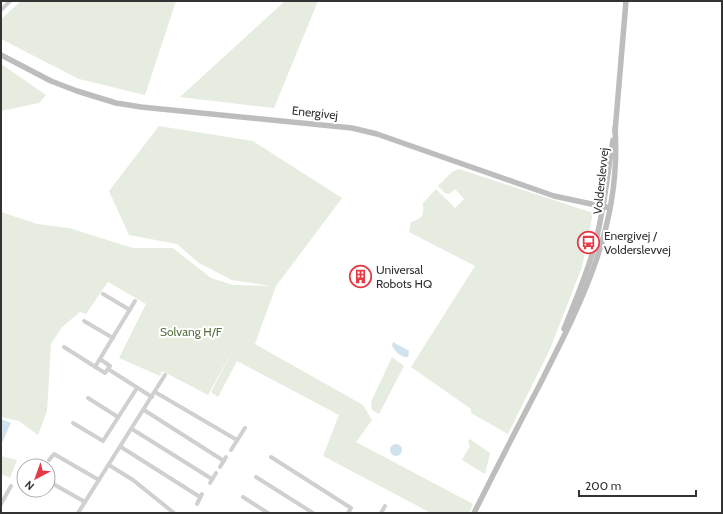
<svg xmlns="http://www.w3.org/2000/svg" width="723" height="514" font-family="Cabin,sans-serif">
  <rect width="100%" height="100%" fill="#fff"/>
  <g fill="#e6ecdf">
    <polygon points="21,1 176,1 145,95 79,79 1,39 1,19"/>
    <polygon points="285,1 318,1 274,108 180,97"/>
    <polygon points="1,64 46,95 39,103 1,111"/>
    <polygon points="159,126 253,141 342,198 276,286 255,344 363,405 372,420 356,442 473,504 469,513 431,513 323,456 339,415 237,361 218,397 211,392 235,346 208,395 162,371 160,376 119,358 146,304 108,282 86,314 80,312 62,327 51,344 47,411 38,435 19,421 1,417 1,212 37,224 69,228 133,248 173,248 211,278 233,285 271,286 232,280 199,263 177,244 129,235 109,191"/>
    <path d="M459,169L593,213L582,267L550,349L508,434L471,413V409L411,367L475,266L409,232L411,222C423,219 424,214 423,203L436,189L455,208L464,199L455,189L449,194L445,193L438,186L452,172Z"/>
    <polygon points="392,357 404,366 379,414 372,410 371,402"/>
    <polygon points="470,439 490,453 485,474 462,460 470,446 468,441"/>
    <polygon points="1,456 17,460 10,478 1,474"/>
  </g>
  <g fill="#cfe2ee">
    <path d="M393,342L409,351L408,357C401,358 395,351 392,346Z"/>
    <polygon points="1,419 11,423 1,445"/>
    <circle cx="396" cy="450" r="6"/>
  </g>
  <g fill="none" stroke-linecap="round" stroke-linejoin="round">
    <g stroke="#d0d0d0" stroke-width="4">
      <polyline points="1,10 10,1"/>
      <polyline points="103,294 130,310"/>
      <polyline points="84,321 113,338"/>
      <polyline points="64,347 105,373 110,366 100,359"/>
      <polyline points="95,367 135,301"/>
      <polyline points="108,369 152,397"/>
      <polyline points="155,392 237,440"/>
      <polyline points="88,398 118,417"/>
      <polyline points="144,410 224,461"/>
      <polyline points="73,423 103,441 137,388"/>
      <polyline points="132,429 212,479"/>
      <polyline points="121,447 200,497"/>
      <polyline points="231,450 245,428"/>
      <polyline points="271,457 351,508 348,513"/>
      <polyline points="49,460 54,454 99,480"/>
      <polyline points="109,465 133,480 174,513"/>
      <polyline points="41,466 43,463"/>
      <polyline points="220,467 226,457"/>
      <polyline points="256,477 313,513"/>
      <polyline points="48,481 85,502"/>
      <polyline points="210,483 216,473"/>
      <polyline points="243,497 268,513"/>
      <polyline points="1,504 11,486"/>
      <polyline points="197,504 202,494"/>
      <polyline points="78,513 165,375"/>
      <polyline points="381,513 385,506"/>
    </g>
    <g stroke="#bdbdbd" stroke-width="5.5">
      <polyline points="1,55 51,81 77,91 116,103 141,107 352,128 377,134 554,196 610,208"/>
      <polyline points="615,132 626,1"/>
      <path d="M564,329C575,302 586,276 594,248C604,213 607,176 613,140"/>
      <path d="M474,513C495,471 517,428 539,386C581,303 622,226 615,128"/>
    </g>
  </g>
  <defs>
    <symbol id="bus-ring" viewBox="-11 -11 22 22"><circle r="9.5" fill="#fff" stroke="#e63946" stroke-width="1.5"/><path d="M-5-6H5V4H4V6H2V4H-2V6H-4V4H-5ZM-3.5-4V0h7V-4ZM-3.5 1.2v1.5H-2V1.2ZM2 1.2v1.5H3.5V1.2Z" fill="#e63946"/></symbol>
    <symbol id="building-ring" viewBox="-11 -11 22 22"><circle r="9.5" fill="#fff" stroke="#e63946" stroke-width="1.5"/><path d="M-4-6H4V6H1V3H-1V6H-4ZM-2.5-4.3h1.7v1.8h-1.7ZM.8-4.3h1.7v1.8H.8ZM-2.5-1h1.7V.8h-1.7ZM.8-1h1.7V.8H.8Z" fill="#e63946"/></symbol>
  </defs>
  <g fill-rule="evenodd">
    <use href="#bus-ring" x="576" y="230" width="25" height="25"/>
    <use href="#building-ring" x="348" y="264" width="25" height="25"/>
  </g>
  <g text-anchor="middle" stroke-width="4" stroke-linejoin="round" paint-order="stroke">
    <g font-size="12" fill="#333" stroke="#fff">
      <text transform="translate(315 113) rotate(6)" y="4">Energivej</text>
      <text transform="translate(601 181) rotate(-84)" y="4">Volderslevvej</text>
    </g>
    <g font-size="12" fill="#333" stroke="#fff" text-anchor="start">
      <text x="604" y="240">Energivej /<tspan x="604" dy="14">Volderslevvej</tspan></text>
      <text x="376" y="274">Universal<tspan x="376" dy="14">Robots HQ</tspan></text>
    </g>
    <g font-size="12" fill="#56703f" stroke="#fff">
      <text x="191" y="336">Solvang H/F</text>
    </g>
  </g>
  <rect width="723" height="514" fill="none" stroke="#333333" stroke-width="4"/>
  <g transform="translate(36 478) rotate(221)"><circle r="19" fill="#ffffff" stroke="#adadad"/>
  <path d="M0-3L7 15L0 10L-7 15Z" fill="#e63946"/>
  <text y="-6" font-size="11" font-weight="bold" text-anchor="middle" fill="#333333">N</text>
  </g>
  <path d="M579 490v6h117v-6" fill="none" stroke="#333333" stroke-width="2"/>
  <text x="585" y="490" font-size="12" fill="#333333" stroke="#ffffff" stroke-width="3" paint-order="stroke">200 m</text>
</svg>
